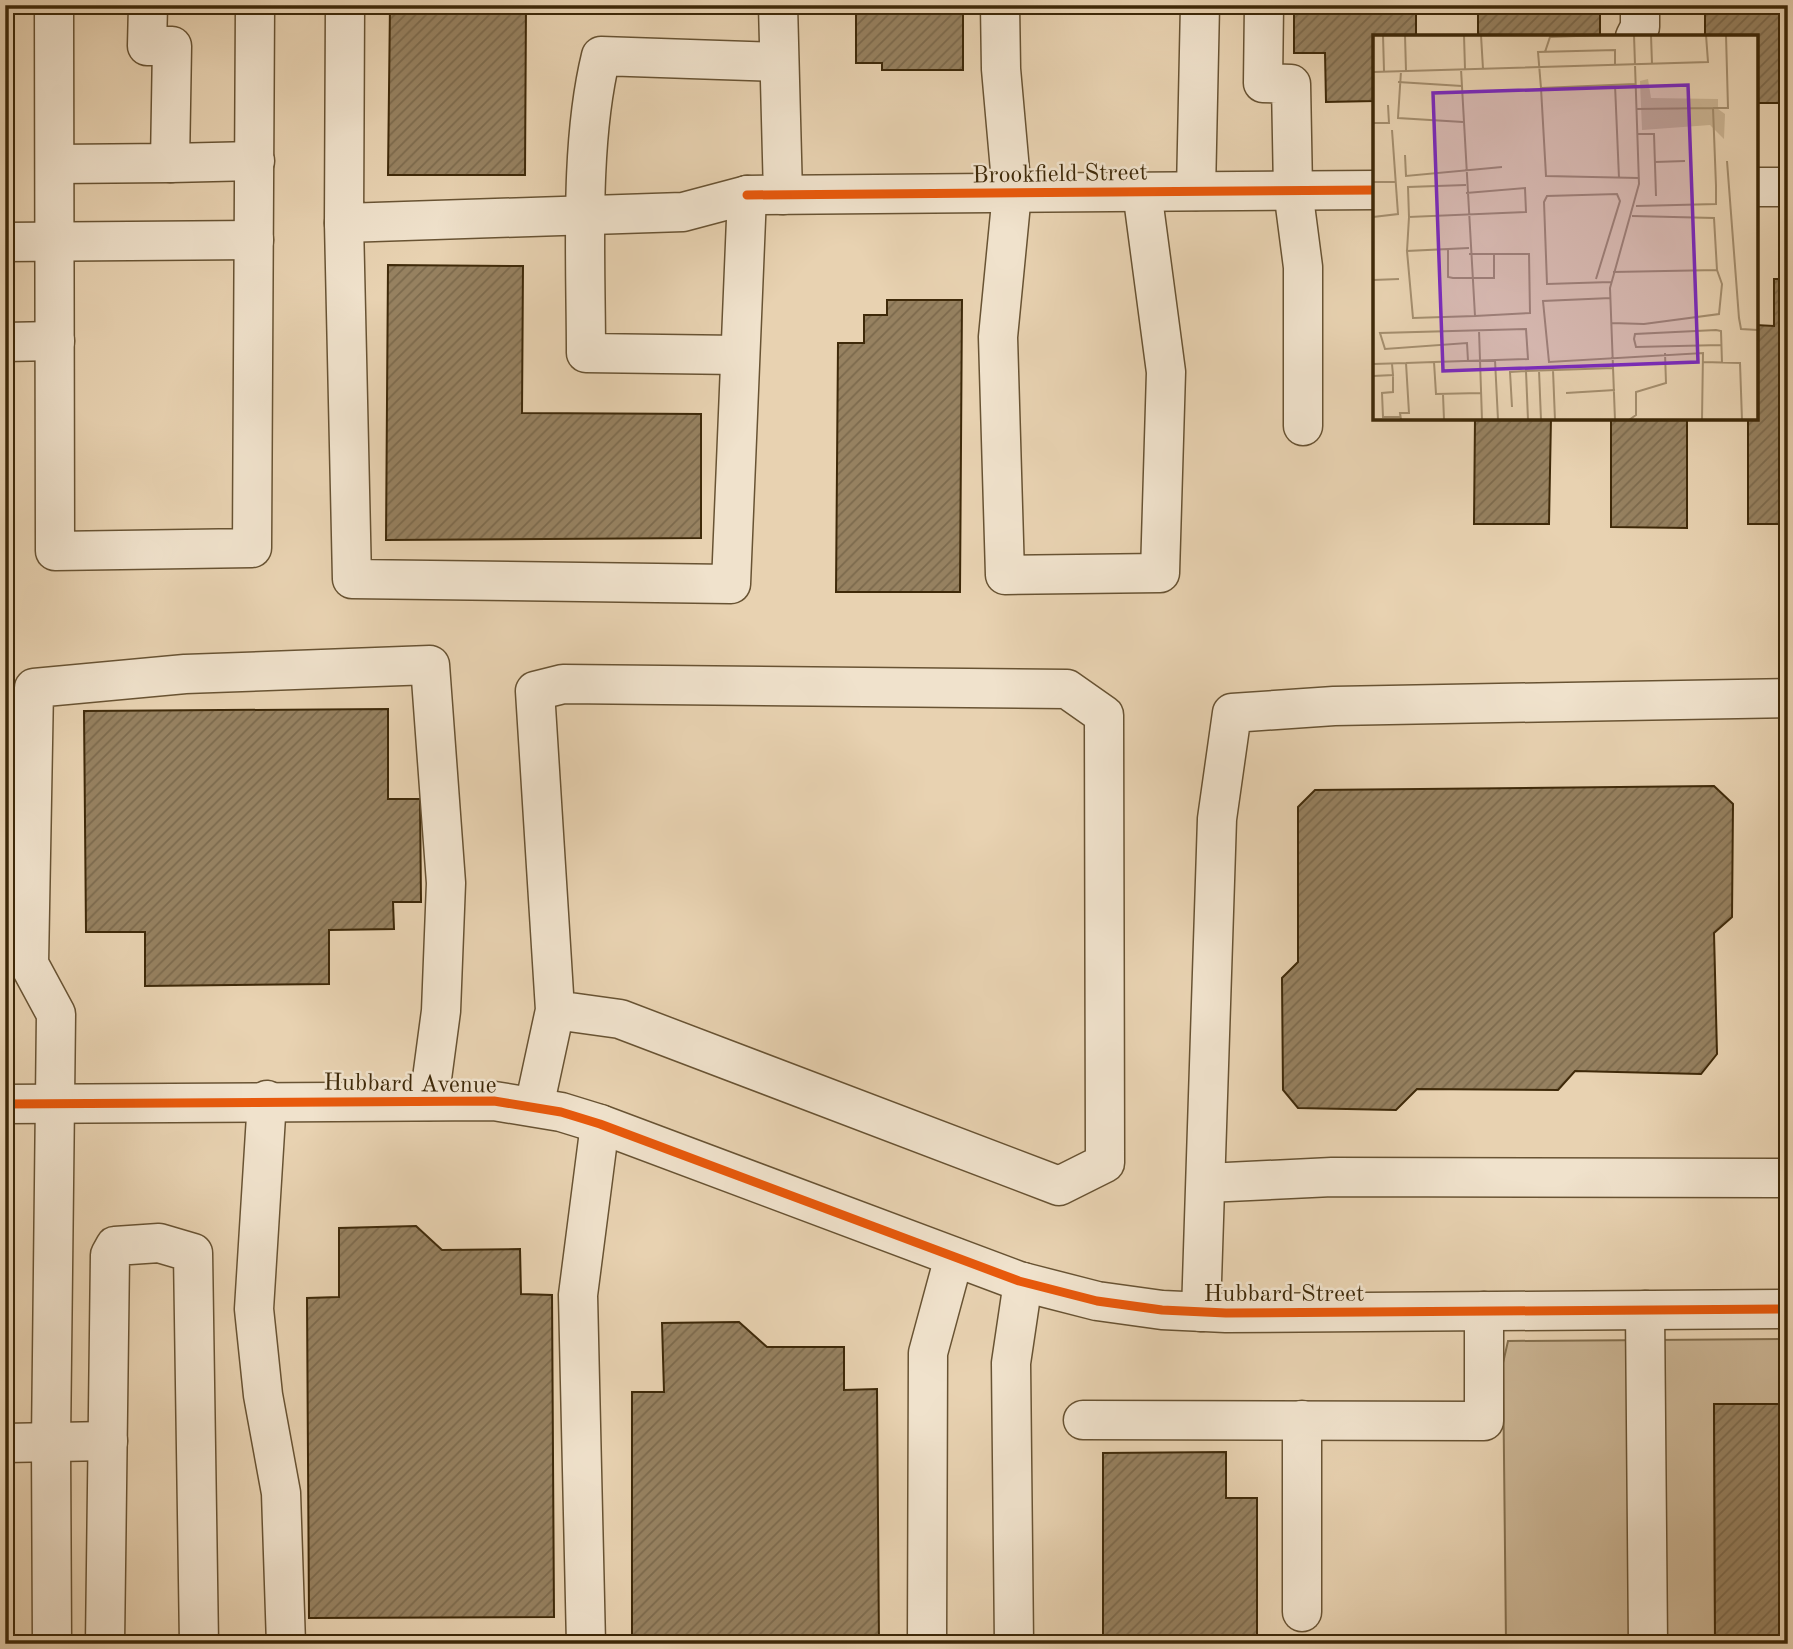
<svg xmlns="http://www.w3.org/2000/svg" width="1793" height="1649" font-family="'Old Standard TT',serif">
  <defs>
    <pattern id="building-hatch" width="6" height="6" patternUnits="userSpaceOnUse" patternTransform="scale(1.75)"><rect width="6" height="6" fill="#968160"/><path d="M-1 1l2-2M0 6l6-6M5 7l2-2" fill="none" stroke="#7c6a4d"/></pattern>
  </defs>
  <rect width="100%" height="100%" fill="#e8d2b1"/>
  <filter id="stains"><feTurbulence type="fractalNoise" baseFrequency=".00286" numOctaves="4"/><feColorMatrix values="0 0 0 0 .2 0 0 0 0 .09 0 0 0 0 .02 0 0 0 .5 -.17"/></filter>
  <radialGradient id="worn" r=".72"><stop offset=".6" stop-color="#630" stop-opacity="0"/><stop offset="1" stop-color="#630" stop-opacity=".3"/></radialGradient>
  <polygon fill="#cbb594" stroke="#846f4e" stroke-width="2" points="1788,1339 1788,1404 1714,1405 1715,1644 1506,1644 1503,1363 1508,1341"/>
  <g fill="url(#building-hatch)" stroke="#3e2909" stroke-width="2">
    <polygon points="390,5 526,5 525,175 388,175"/>
    <polygon points="856,5 963,5 963,70 882,70 882,63 856,63"/>
    <polygon points="1294,5 1416,5 1416,37 1375,37 1375,101 1326,102 1325,53 1294,53"/>
    <rect x="1478" y="5" width="122" height="32"/>
    <polygon points="1705,5 1788,5 1788,103 1756,103 1756,37 1705,37"/>
    <polygon points="388,265 523,266 522,413 701,414 701,538 386,540"/>
    <polygon points="1774,279 1788,279 1788,524 1748,524 1748,418 1756,418 1756,325 1774,326"/>
    <polygon points="887,300 962,300 960,592 836,592 838,343 864,343 864,315 887,315"/>
    <polygon points="1475,418 1551,418 1549,524 1474,524"/>
    <polygon points="1611,418 1687,418 1687,528 1611,527"/>
    <polygon points="388,709 388,799 420,799 421,902 393,902 394,929 329,930 329,984 145,986 145,932 86,932 84,711"/>
    <polygon points="1714,786 1733,804 1732,917 1714,933 1717,1054 1701,1074 1575,1071 1558,1090 1417,1089 1396,1110 1298,1108 1283,1090 1282,978 1298,962 1298,807 1315,790"/>
    <polygon points="6,1182 7,1421 5,1421 5,1182"/>
    <polygon points="416,1226 442,1250 520,1249 521,1294 552,1295 554,1617 309,1618 307,1298 339,1297 339,1228"/>
    <polygon points="739,1322 767,1347 844,1347 844,1390 877,1389 879,1644 632,1644 632,1392 664,1392 662,1323"/>
    <polygon points="1714,1404 1788,1404 1788,1644 1715,1644"/>
    <polygon points="1226,1452 1226,1498 1257,1498 1257,1644 1103,1644 1103,1453"/>
  </g>
  <g fill="none" stroke-linecap="round" stroke-linejoin="round">
    <defs>
      <g id="minor">
        <polyline points="54,5 55,551 252,548 255,5"/>
        <polyline points="345,5 344,223 683,212 747,195 1375,190"/>
        <polyline points="778,5 783,195"/>
        <polyline points="1000,5 1001,69 1012,193 998,337 1005,575 1160,573 1166,372 1142,191"/>
        <polyline points="1264,5 1263,83 1291,84 1293,190 1303,267 1303,426"/>
        <polyline points="1635,37 1640,27 1640,5"/>
        <polyline points="170,163 255,161"/>
        <polyline points="55,164 170,163 172,46 147,46 148,5"/>
        <polyline points="1756,187 1788,187"/>
        <polyline points="1196,191 1200,5"/>
        <polyline points="344,223 352,579 731,584 747,195"/>
        <polyline points="5,242 254,240"/>
        <polyline points="5,342 55,341"/>
        <path d="M739,355L586,353C586,261 579,145 601,56L779,62"/>
        <polyline points="267,1100 254,1309 263,1395 281,1493 286,1644"/>
        <polyline points="5,1104 494,1101 561,1112 600,1124 1019,1281 1097,1301 1162,1310 1226,1313 1788,1309"/>
        <polyline points="534,1107 555,1010 535,691 563,684 1067,689 1104,715 1105,1163 1059,1186 620,1019 555,1010"/>
        <polyline points="1206,1183 1332,1177 1788,1178"/>
        <polyline points="1645,1310 1648,1644"/>
        <polyline points="1201,1312 1217,819 1232,713 1334,706 1788,698"/>
        <polyline points="1083,1420 1484,1421 1484,1311"/>
        <polyline points="5,1443 108,1441"/>
        <polyline points="1302,1612 1302,1420"/>
        <polyline points="52,1644 51,1442 56,1014 29,964 34,688 185,674 430,665 446,883 441,1011 429,1101"/>
        <polyline points="105,1644 110,1255 115,1246 159,1243 193,1253 199,1644"/>
        <polyline points="586,1644 578,1295 600,1124"/>
        <polyline points="927,1644 928,1353 954,1257"/>
        <polyline points="1014,1644 1011,1363 1023,1282"/>
      </g>
    </defs>
    <use href="#minor" stroke="#685333" stroke-width="41"/>
    <use href="#minor" stroke="#f0e2cc" stroke-width="38"/>
    <defs>
      <g id="cycleway">
        <polyline points="747,195 1375,190"/>
        <polyline points="5,1104 494,1101 561,1112 600,1124 1019,1281 1097,1301 1162,1310 1226,1313 1788,1309"/>
      </g>
    </defs>
    <use href="#cycleway" stroke="#f0e2cc" stroke-width="13"/>
    <use href="#cycleway" stroke="#e8590c" stroke-width="9"/>
  </g>
  <g text-anchor="middle" stroke-width="5" stroke-linejoin="round" paint-order="stroke">
    <g font-size="24" fill="#3e2909" stroke="#f0e2cc">
      <text transform="translate(1060 173) rotate(-1)" y="8">Brookfield Street</text>
      <text transform="translate(410 1083) rotate(1)" y="8">Hubbard Avenue</text>
      <text x="1284" y="1301">Hubbard Street</text>
    </g>
  </g>
  <g transform="translate(1373 35)">
    <rect width="385" height="385" fill="#e8d2b1"/>
    <path d="M275,44L278,63L345,64V74L352,79L351,104L337,90L269,95L267,46Z" fill="#cbb594"/>
    <path fill="none" stroke="#a48e6e" stroke-width="2" d="M10,0L11,36M32,0L33,36M91,0L92,34M108,0L110,34M278,0L279,29M172,17L177,2L229,0M242,29V15L165,17L168,53L262,49M88,34L102,281L40,283L34,216L96,213M28,36L25,83L90,87M0,37L335,27L333,0M25,47L89,51M242,50L246,143M168,53L173,141L266,143M340,73H355L353,0M0,88H16L15,70M264,99H281L283,161M32,120L33,141L129,132M354,126L366,283L368,294L385,295M282,127L312,126M0,147H22M93,150L35,152L36,182L153,177L152,153L93,158M263,171L343,169V151L340,73L263,74M0,182L25,179L19,95M75,215V242L80,243H121V219M34,216L36,182M96,219H156L157,278L102,281M240,237L344,235L341,183L259,181M223,244L247,166L244,159L174,161L171,167L174,249L238,247M0,245L26,244M238,263L170,266L176,327L330,318L329,385M238,288L271,289L346,279L349,249L344,235M106,295L109,385M348,310L263,312L261,304L262,299L343,295L348,296L349,328M122,325L125,385M61,327L63,359L108,358M330,327L367,328L369,385M33,328L61,327L155,324L153,294L7,298L12,314L94,308L95,326M0,329L33,328L36,378H27L28,385M166,335L168,385M180,335L182,385M20,340V357L9,358L10,382H27M0,341L20,340L19,329M193,358L242,355M70,359L71,385M139,372L137,337L153,336M155,385L153,336L241,333M242,385L237,253L266,149L261,0M256,385L263,380V357L293,348L292,318"/>
    <path fill="#7b2cbf" fill-opacity="0.15" stroke="#7b2cbf" stroke-width="3.5" d="M315,50L325,327L70,336L60,58Z"/>
    <rect width="385" height="385" fill="none" stroke="#3e2909" stroke-width="3.5"/>
  </g>
  <rect width="1793" height="1649" fill="none" stroke="#e8d2b1" stroke-width="28"/>
  <rect x="7" y="7" width="1779" height="1635" fill="none" stroke="#3e2909" stroke-width="3.5"/>
  <rect x="14" y="14" width="1765" height="1621" fill="none" stroke="#3e2909" stroke-width="2"/>
  <rect width="100%" height="100%" filter="url(#stains)"/>
  <rect width="100%" height="100%" fill="url(#worn)"/>
</svg>
